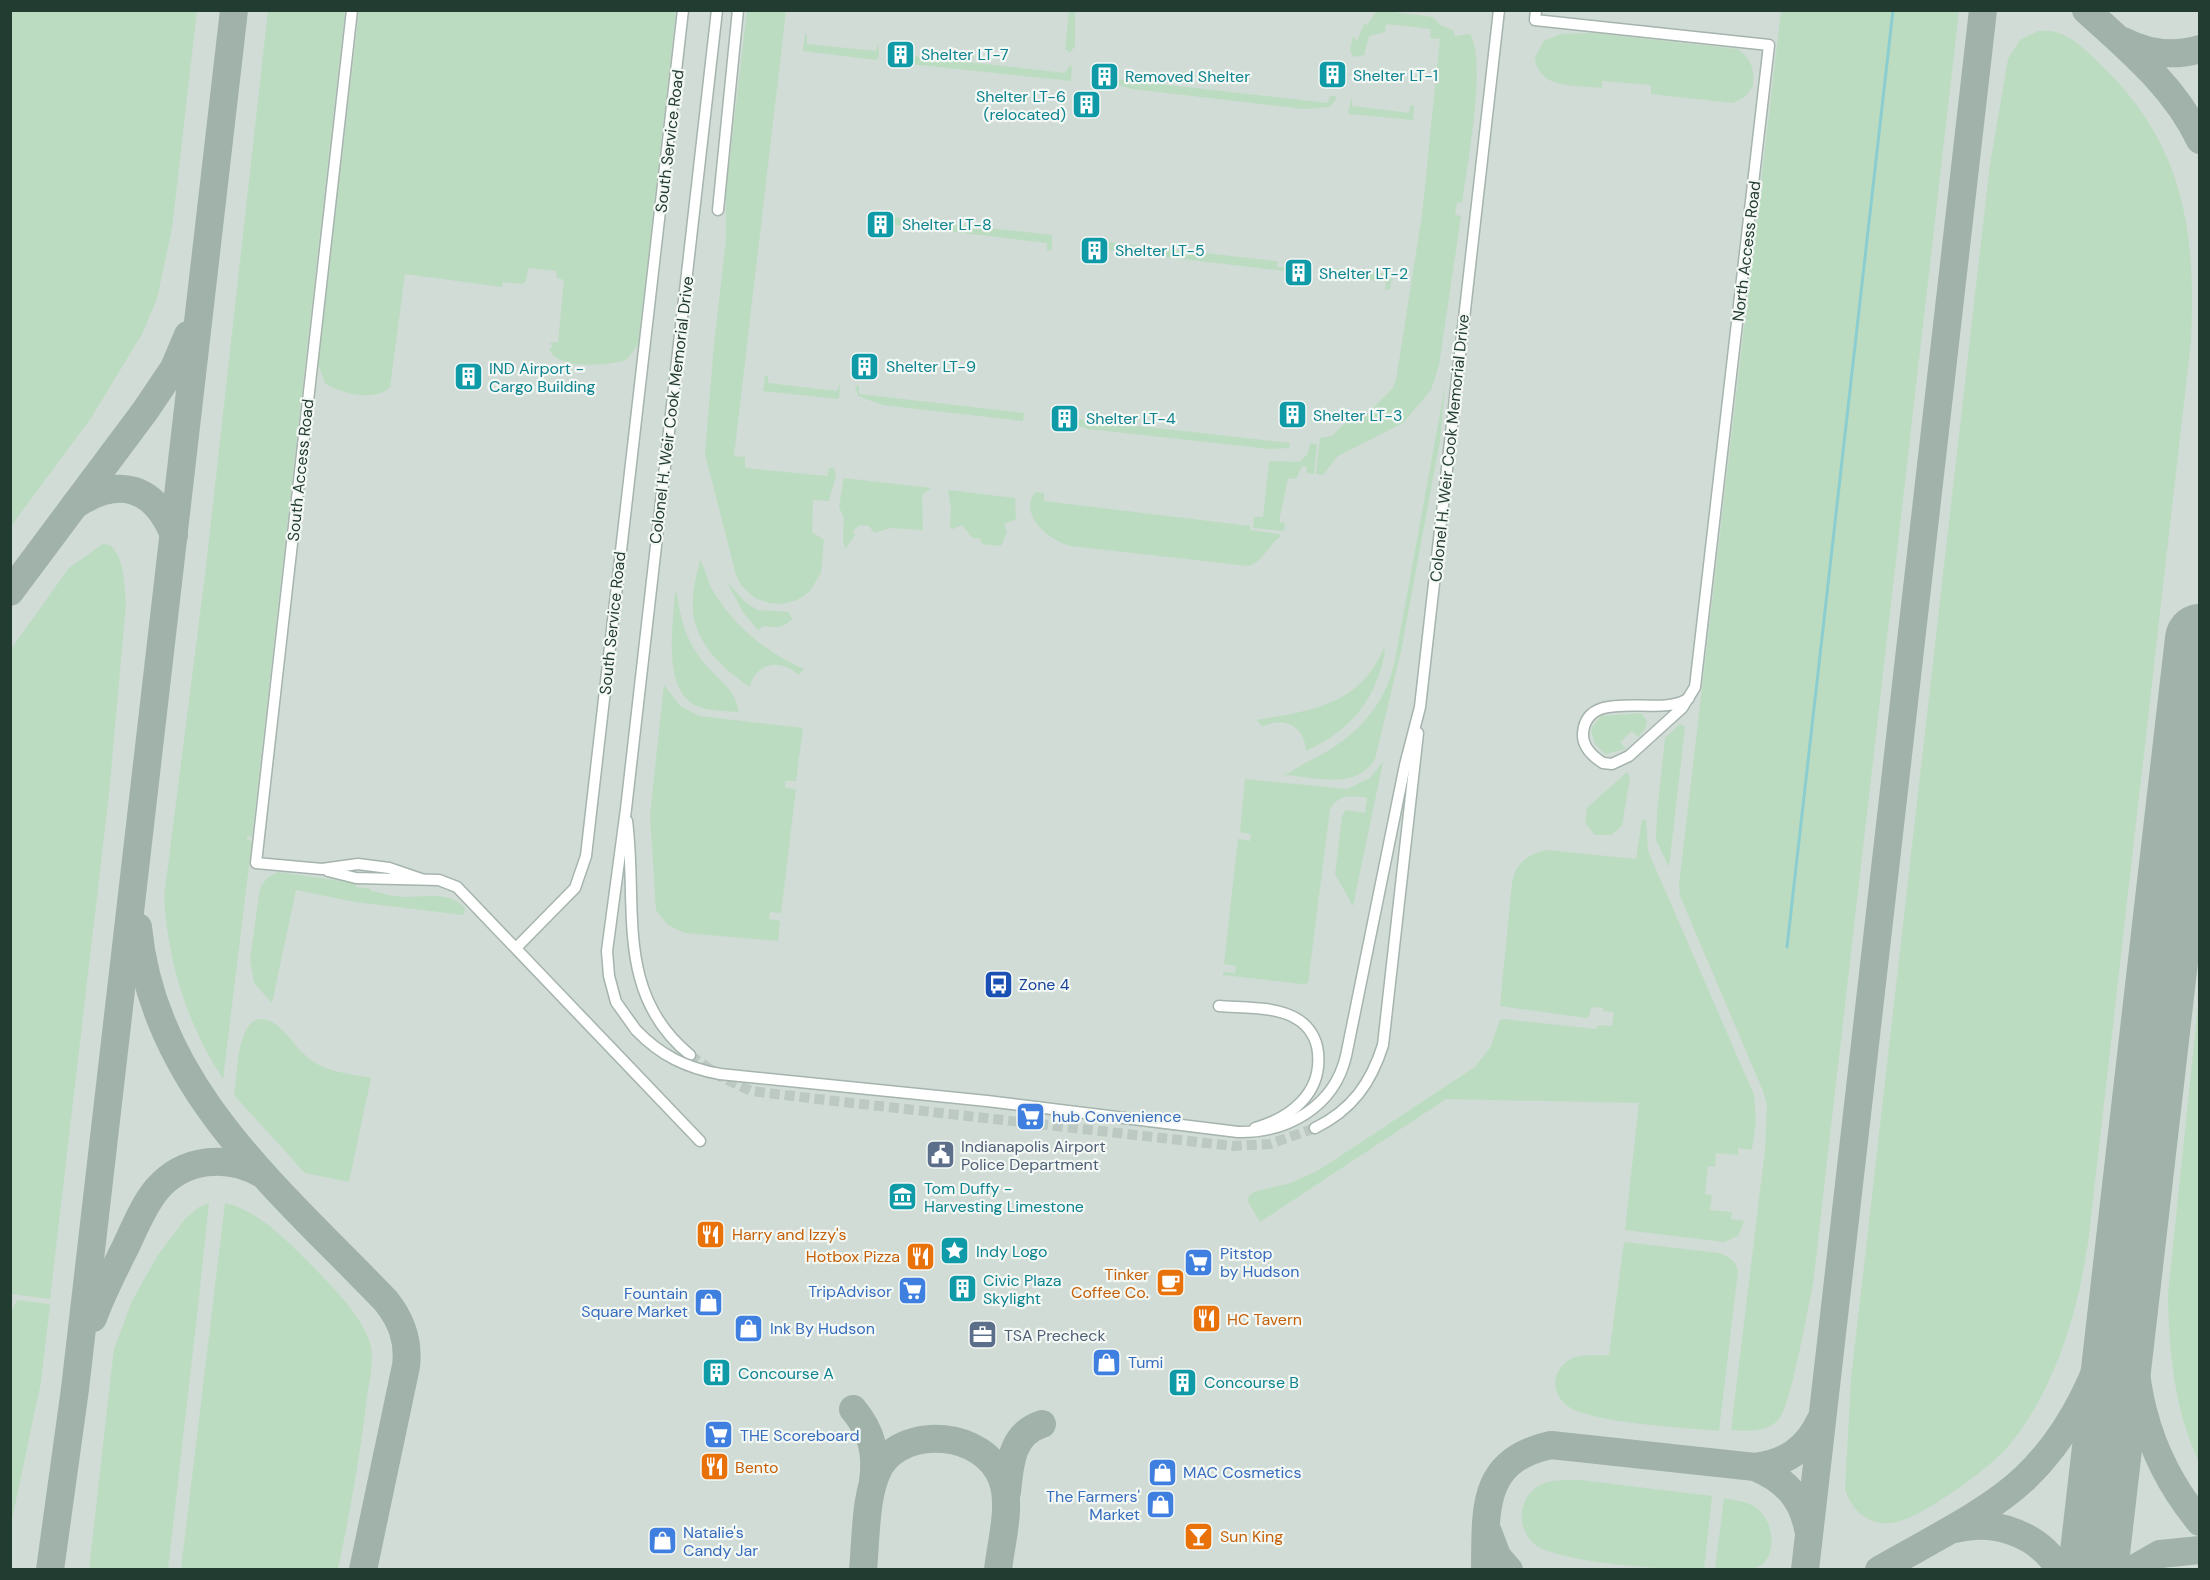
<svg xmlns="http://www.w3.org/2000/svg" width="2210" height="1580" font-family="'DM Sans',sans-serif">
  <rect width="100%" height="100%" fill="#e2ece6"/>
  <polygon fill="#d0dcd5" points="11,11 2199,11 2199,1569 11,1570"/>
  <g fill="#bcdcc1">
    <polygon points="11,10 197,11 172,228 157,299 142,334 91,418 11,526"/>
    <path d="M268,11H345L252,837L247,836V839L252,841L223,1079C187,1024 168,963 164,897L206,567Z"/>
    <path d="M359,11H676L638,345L626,360C608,366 554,370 549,348H552V345L549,343L558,342L564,280L557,278L556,271L528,268L526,281L522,284L503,282L502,287L405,274L390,387C377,402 340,394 325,383L318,364Z"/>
    <polygon points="747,11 786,11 734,456 745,457 745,468 827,476 829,468 834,468 836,475 829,501 813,500 812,532 824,540 821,573 809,592 797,600 782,604 769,603 755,598 741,585 736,575 705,454 714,344 726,239 726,191"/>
    <polygon points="1069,11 1075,11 1075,46 1070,53 1065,49"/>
    <path d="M1385,11L1433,17L1440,25L1453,30L1455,36L1470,34C1487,61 1467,167 1462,203L1457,202L1455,215L1461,216L1439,365L1431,390L1403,423L1338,456L1323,475L1316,474L1320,438L1332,436L1351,417L1358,423L1392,389L1396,380L1422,215L1440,39L1430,38L1431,29L1386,24L1385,32L1369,36L1364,55L1354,57L1350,51L1353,36L1357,41L1364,24L1367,25L1376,12Z"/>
    <path d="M1781,11H1959L1813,1284C1808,1307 1791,1406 1779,1419C1767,1433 1748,1431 1731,1430L1765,1150L1767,1105L1763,1091L1680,896L1679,885Z"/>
    <path d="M2038,31C2066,28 2081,46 2100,64C2184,144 2196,229 2191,341L2089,1235C2081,1294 2066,1352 2037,1404C2028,1420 2018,1435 2006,1449C1985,1471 1921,1519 1892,1523C1869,1526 1851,1510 1845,1489L1851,1379L1990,164L2008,59L2020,40Z"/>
    <path d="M1593,33L1737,49C1751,57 1755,70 1753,86L1746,96L1733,103L1651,94V85L1602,81V88C1578,85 1537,90 1535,57L1544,41L1561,34Z"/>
    <polygon points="805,34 807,35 807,44 876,51 878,43 879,58 876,60 803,51"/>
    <polygon points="903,46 907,46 906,55 1065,73 1070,65 1072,67 1071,81 901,63"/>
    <polygon points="1115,79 1328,103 1330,96 1335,96 1336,99 1330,107 1304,109 1132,89 1115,84"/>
    <polygon points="1352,97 1352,106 1409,113 1410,106 1414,105 1413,120 1350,114 1348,112"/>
    <polygon points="883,216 1052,235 1052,250 1047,251 1047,243 887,224 886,233 881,233"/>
    <polygon points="1109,242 1275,261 1278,262 1277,267 1286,268 1286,271 1096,249 1097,243"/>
    <polygon points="1332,268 1392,274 1390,289 1385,290 1386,282 1332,276 1330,284"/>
    <polygon points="765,375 768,376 768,383 837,391 840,383 839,399 763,391"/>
    <polygon points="855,385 859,386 859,394 1024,413 1023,421 883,405 858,396"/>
    <path d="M1445,386L1440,441L1401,651L1375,759C1355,792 1314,776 1283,775C1291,773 1296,768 1303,764C1349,743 1384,712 1395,660Z"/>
    <polygon points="1077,419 1290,443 1289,448 1270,449 1088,429 1076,425"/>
    <polygon points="1310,443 1317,444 1314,474 1306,473 1307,467 1302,466 1296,479 1288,478 1279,522 1285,523 1284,531 1253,528 1254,517 1263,517 1269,461 1300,462 1308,453"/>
    <polygon points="845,470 844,478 931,488 922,495 923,530 890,528 874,533 869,526 860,525 853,531 855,535 845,549 843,539 844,518 839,507"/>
    <polygon points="948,490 1015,498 1016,519 1004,524 1007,532 1001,546 982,544 980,538 972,538 962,525 953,529 950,527 951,508"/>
    <path d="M1035,492L1044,493V501L1250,526V530L1280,534V537C1268,545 1263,562 1248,566L1071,546C1050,541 1018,516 1035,492Z"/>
    <path d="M103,544L110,545C125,559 124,584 126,604L109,794L50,1299L11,1294V649L69,568Z"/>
    <path d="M700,560C705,566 707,581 712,589C734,627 765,651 804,669L798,675C782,658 755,662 750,687C718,665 689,638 693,596C694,583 698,571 700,560Z"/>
    <path d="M727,582L746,603L758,610L789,612L792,619C784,628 776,628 764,626L758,630L743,612Z"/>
    <path d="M675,593H677C680,619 687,643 704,663C718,680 735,688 739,712C725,711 709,711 697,706C662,691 673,624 675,593Z"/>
    <path d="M1384,647C1386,652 1383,661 1381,668C1370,708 1343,734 1306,751C1305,727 1284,715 1262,727L1257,720C1311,711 1361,705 1384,647Z"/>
    <polygon points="664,685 680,706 700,716 803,728 796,781 785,781 785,788 796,789 781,913 770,912 769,919 780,921 778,941 685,933 668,925 656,910 650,815"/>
    <polygon points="1641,713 1647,721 1645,729 1638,737 1632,731 1620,742 1626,749 1605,754 1595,744 1591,729 1601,716"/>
    <polygon points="1680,724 1685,727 1669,867 1656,840 1657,813 1665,738"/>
    <path d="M1383,762L1353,906L1335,874L1342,816L1346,810L1365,813L1367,798C1351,795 1339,794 1330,809L1308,983L1302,984L1223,975V972L1235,973L1236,966L1224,964L1238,839L1250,841L1251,834L1240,832L1245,779L1347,789L1370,778Z"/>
    <polygon points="1627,772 1630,777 1622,826 1611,835 1595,835 1585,823 1587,808"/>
    <polygon points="1642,820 1646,820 1648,851 1754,1095 1756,1121 1752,1150 1738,1148 1738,1155 1716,1153 1715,1167 1708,1166 1705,1194 1712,1195 1710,1210 1732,1212 1731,1219 1744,1221 1738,1236 1724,1242 1625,1230 1639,1103 1446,1099 1260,1222 1248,1202 1249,1196 1254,1192 1291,1183 1319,1170 1475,1067 1490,1048 1500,1020 1504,1019 1596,1029 1599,1025 1612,1026 1614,1012 1603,1011 1603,1008 1591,1007 1589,1016 1586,1018 1500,1006 1512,883 1516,869 1524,860 1533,854 1547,850 1636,859"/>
    <path d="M278,872L356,883V887L371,889V891C382,893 394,897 405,897C425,897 450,891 465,908L464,915L355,902L296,890L272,1003L254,983L250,959L260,888L267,878Z"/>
    <path d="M2199,995V1462C2174,1410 2169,1352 2168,1294Z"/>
    <path d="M259,1019C278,1018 290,1040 302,1052C320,1072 346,1073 371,1078L349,1182L305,1173L234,1095C238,1075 236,1024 259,1019Z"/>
    <polygon points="209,1203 199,1297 195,1297 199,1298 168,1569 89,1569 114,1349 132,1301 158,1255 185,1219 199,1207"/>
    <path d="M225,1203C254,1209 283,1236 303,1257C326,1280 360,1312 370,1343C375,1360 369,1381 367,1398C360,1456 350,1512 338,1569H181Z"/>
    <path d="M1624,1242L1719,1253C1730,1257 1735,1260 1738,1271L1719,1431C1680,1427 1606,1424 1572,1409C1560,1403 1551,1387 1557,1374C1568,1351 1588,1356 1609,1355Z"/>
    <polygon points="17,1300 50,1304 41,1382 11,1524 10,1314"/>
    <path d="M1580,1480L1712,1496L1704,1569C1663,1570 1583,1564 1545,1550C1517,1540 1513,1500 1540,1485C1552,1479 1567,1480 1580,1480Z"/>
    <path d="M1724,1498C1734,1500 1746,1501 1755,1507C1775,1520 1780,1561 1753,1569C1742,1572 1726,1570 1715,1569Z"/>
  </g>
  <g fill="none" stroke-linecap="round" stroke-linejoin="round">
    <polyline stroke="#8ccdcf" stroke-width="3" points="1787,947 1893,10"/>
    <g stroke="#a0b2aa" stroke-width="28">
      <path d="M2086,10C2128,48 2175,87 2200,140"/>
      <path d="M2123,41C2148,54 2173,57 2200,49"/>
      <path d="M75,505C119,476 154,486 174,535"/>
      <polyline points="10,592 145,411 174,368 188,335"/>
      <path d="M138,927C153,1088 281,1191 386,1301C402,1321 409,1341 406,1366L363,1570"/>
      <path d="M2132,1287C2130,1376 2141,1451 2200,1522"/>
      <path d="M93,1318C102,1293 114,1270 126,1246C135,1227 143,1206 157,1189C184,1158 227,1154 262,1174"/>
      <path d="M853,1409C872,1432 877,1453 873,1482"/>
      <path d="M1755,1467C1786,1463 1807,1449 1820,1421"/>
      <path d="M1007,1492C1010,1464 1011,1434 1042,1424"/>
      <path d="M1955,1529C1995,1519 2039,1534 2060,1570"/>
      <polyline points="1488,1532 1497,1556 1509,1570"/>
      <polyline points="50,1570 75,1389 234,10"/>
      <path d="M863,1570C866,1540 865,1491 880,1466C906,1424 985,1432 1002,1479C1012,1505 1001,1542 998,1570"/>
      <path d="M1485,1570C1486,1510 1480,1460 1551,1445L1755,1467C1784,1479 1802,1497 1808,1529"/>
      <polyline points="1805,1570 1983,10"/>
      <path d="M1879,1570C1925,1543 1987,1514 2025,1478C2130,1377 2132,1213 2149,1078"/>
      <polyline points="2132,1570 2160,1554 2200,1550"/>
    </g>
    <polyline stroke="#a0b2aa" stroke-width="70" points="2093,1570 2200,639"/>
    <polyline stroke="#bcc9c2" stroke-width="10" stroke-dasharray="10 5" stroke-linecap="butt" points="690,1055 721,1077 751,1091 817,1099 1233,1146 1270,1144 1315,1128"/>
    <defs>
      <g id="minor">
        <polyline points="352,10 256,863 322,869 358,864 389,868 421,879"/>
        <path d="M1536,10L1535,20L1769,45L1695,687L1682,708L1629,756L1612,764L1603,763C1592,756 1582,747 1583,733C1587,685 1662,719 1689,698"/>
        <polyline points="718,210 738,10"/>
        <path d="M627,821C638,907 614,993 690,1055"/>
        <polyline points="328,871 356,878 439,880 457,887 700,1141"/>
        <polyline points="517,947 575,888 586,856 683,10"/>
        <path d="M1219,1006C1243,1008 1277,1006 1297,1019C1309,1026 1317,1039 1318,1053C1322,1093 1291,1118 1255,1128"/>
        <polyline points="636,1030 616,1002 609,976 607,951 626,809 717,10"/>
        <path d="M1315,1128C1352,1110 1371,1083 1383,1045L1418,733"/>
        <path d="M1238,1132C1287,1133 1334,1107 1346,1056L1405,765L1420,707L1499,10"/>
      </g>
    </defs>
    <use href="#minor" stroke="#a5b4ac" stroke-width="13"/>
    <use href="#minor" stroke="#fff" stroke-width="10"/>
    <defs>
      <path id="minor-bridge" d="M636,1030C660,1055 686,1068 720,1074L987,1101L1238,1132"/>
    </defs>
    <use href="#minor-bridge" stroke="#a5b4ac" stroke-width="13" stroke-linecap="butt"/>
    <use href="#minor-bridge" stroke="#fff" stroke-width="10"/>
  </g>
  <defs>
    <symbol id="building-square" viewBox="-11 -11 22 22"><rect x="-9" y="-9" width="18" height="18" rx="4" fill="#0f9aa8" stroke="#f3f8f5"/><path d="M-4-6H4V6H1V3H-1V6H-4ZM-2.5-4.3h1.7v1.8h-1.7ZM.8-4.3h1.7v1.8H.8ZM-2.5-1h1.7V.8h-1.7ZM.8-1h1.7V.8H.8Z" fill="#fff"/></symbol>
    <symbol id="bus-square" viewBox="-11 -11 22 22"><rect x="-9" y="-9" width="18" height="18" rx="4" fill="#1a4fb4" stroke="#f3f8f5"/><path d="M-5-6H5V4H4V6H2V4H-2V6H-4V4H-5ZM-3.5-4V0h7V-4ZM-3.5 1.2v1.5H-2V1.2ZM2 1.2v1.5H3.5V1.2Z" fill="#fff"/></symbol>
    <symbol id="supermarket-square" viewBox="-11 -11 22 22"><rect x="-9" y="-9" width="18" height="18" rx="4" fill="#3f7fe0" stroke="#f3f8f5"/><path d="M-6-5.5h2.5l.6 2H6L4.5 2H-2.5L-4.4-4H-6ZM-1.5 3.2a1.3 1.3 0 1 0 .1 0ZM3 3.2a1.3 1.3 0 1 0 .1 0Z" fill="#fff"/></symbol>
    <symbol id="civic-square" viewBox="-11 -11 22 22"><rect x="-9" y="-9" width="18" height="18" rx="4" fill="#5c6f8a" stroke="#f3f8f5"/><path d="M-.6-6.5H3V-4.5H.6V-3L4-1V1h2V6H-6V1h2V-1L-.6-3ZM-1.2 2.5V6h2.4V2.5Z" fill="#fff"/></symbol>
    <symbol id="museum-square" viewBox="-11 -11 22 22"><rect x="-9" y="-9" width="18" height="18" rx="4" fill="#0f9aa8" stroke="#f3f8f5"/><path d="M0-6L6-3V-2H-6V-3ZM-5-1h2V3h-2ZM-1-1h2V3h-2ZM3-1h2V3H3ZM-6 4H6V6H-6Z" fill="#fff"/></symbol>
    <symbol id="restaurant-square" viewBox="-11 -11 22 22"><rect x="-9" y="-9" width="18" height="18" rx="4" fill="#e8710a" stroke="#f3f8f5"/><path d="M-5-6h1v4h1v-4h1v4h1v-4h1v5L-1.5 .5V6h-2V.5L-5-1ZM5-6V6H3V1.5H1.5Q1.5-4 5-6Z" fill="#fff"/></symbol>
    <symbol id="sight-square" viewBox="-11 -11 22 22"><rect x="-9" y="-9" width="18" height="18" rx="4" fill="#0f9aa8" stroke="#f3f8f5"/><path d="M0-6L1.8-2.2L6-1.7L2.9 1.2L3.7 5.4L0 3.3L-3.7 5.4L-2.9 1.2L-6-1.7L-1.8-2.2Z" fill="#fff"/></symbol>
    <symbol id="cafe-square" viewBox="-11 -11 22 22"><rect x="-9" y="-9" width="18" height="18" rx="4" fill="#e8710a" stroke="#f3f8f5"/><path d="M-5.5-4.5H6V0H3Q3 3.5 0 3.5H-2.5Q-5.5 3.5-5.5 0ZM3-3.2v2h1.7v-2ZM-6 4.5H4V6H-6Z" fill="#fff"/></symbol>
    <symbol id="shop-square" viewBox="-11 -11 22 22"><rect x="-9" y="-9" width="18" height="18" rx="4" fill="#3f7fe0" stroke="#f3f8f5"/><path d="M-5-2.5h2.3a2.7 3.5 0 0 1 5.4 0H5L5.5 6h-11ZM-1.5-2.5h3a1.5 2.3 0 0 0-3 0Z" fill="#fff"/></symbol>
    <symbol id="office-square" viewBox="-11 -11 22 22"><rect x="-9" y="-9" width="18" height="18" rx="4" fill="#5c6f8a" stroke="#f3f8f5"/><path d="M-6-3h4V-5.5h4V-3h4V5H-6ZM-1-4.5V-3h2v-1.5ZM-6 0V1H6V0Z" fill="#fff"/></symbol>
    <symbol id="bar-square" viewBox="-11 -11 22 22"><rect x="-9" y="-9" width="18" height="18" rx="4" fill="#e8710a" stroke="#f3f8f5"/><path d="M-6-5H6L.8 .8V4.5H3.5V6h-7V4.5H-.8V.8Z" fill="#fff"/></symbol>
  </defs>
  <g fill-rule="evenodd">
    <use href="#building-square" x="884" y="38" width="33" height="33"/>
    <use href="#building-square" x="1316" y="58" width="33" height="33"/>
    <use href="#building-square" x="1088" y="60" width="33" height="33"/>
    <use href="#building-square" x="1070" y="88" width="33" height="33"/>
    <use href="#building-square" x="864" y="208" width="33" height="33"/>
    <use href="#building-square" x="1078" y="234" width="33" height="33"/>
    <use href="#building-square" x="1282" y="256" width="33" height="33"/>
    <use href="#building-square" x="848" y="350" width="33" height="33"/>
    <use href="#building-square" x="452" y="360" width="33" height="33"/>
    <use href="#building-square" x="1276" y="398" width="33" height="33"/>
    <use href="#building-square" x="1048" y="402" width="33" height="33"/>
    <use href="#bus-square" x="982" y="968" width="33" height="33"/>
    <use href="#supermarket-square" x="1014" y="1100" width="33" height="33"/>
    <use href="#civic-square" x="924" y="1138" width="33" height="33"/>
    <use href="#museum-square" x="886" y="1180" width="33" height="33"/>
    <use href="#restaurant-square" x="694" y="1218" width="33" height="33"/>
    <use href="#sight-square" x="938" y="1234" width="33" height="33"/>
    <use href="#restaurant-square" x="904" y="1240" width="33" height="33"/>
    <use href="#supermarket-square" x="1182" y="1246" width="33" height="33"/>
    <use href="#cafe-square" x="1154" y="1266" width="33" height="33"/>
    <use href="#building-square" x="946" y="1272" width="33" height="33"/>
    <use href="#supermarket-square" x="896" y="1274" width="33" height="33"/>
    <use href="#shop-square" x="692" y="1286" width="33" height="33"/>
    <use href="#restaurant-square" x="1190" y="1302" width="33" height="33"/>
    <use href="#shop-square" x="732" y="1312" width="33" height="33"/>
    <use href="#office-square" x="966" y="1318" width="33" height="33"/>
    <use href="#shop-square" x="1090" y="1346" width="33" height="33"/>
    <use href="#building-square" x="700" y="1356" width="33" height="33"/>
    <use href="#building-square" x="1166" y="1366" width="33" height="33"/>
    <use href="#supermarket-square" x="702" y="1418" width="33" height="33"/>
    <use href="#restaurant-square" x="698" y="1450" width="33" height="33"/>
    <use href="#shop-square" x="1146" y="1456" width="33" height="33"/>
    <use href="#shop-square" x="1144" y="1488" width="33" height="33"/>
    <use href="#bar-square" x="1182" y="1520" width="33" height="33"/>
    <use href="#shop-square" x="646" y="1524" width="33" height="33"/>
  </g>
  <g text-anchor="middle" stroke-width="4.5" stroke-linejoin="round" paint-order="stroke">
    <g font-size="16" fill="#0d838f" stroke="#f3f8f5" text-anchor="start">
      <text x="921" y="60">Shelter LT-7</text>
      <text x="1353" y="81">Shelter LT-1</text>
      <text x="1125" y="82">Removed Shelter</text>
      <text x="1066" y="102" text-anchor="end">Shelter LT-6<tspan x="1066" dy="18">(relocated)</tspan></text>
      <text x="902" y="230">Shelter LT-8</text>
      <text x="1115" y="256">Shelter LT-5</text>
      <text x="1319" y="279">Shelter LT-2</text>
      <text x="886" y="372">Shelter LT-9</text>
      <text x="489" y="374">IND Airport -<tspan x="489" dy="18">Cargo Building</tspan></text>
      <text x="1313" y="421">Shelter LT-3</text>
      <text x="1086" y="424">Shelter LT-4</text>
      <text x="924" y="1194">Tom Duffy -<tspan x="924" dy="18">Harvesting Limestone</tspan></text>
      <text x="976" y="1257">Indy Logo</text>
      <text x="983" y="1286">Civic Plaza<tspan x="983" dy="18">Skylight</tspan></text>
      <text x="738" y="1379">Concourse A</text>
      <text x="1204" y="1388">Concourse B</text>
    </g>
    <g font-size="16" fill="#233c32" stroke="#f3f8f5">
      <text transform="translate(669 141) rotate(-83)" y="6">South Service Road</text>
      <text transform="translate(1746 251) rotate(-83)" y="6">North Access Road</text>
      <text transform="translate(671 410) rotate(-83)" y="6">Colonel H. Weir Cook Memorial Drive</text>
      <text transform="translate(1449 448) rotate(-84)" y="6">Colonel H. Weir Cook Memorial Drive</text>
      <text transform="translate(300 470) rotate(-84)" y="6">South Access Road</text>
      <text transform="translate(612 623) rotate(-84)" y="6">South Service Road</text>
    </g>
    <g font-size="16" fill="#164399" stroke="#f3f8f5" text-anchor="start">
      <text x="1019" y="990">Zone 4</text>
    </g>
    <g font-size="16" fill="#366cbe" stroke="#f3f8f5" text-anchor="start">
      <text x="1052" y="1122">hub Convenience</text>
      <text x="1220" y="1259">Pitstop<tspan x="1220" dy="18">by Hudson</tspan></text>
      <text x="892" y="1297" text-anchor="end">TripAdvisor</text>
      <text x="688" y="1299" text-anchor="end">Fountain<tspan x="688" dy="18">Square Market</tspan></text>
      <text x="770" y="1334">Ink By Hudson</text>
      <text x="1128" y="1368">Tumi</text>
      <text x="740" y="1441">THE Scoreboard</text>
      <text x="1183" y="1478">MAC Cosmetics</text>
      <text x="1140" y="1502" text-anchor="end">The Farmers'<tspan x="1140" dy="18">Market</tspan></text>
      <text x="683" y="1538">Natalie's<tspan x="683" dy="18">Candy Jar</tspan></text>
    </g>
    <g font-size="16" fill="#4e5e75" stroke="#f3f8f5" text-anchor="start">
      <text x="961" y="1152">Indianapolis Airport<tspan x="961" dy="18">Police Department</tspan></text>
      <text x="1004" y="1341">TSA Precheck</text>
    </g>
    <g font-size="16" fill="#c56008" stroke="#f3f8f5" text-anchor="start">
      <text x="732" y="1240">Harry and Izzy's</text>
      <text x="900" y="1262" text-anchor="end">Hotbox Pizza</text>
      <text x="1149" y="1280" text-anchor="end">Tinker<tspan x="1149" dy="18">Coffee Co.</tspan></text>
      <text x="1227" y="1325">HC Tavern</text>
      <text x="735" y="1473">Bento</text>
      <text x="1220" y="1542">Sun King</text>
    </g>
  </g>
  <rect width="2210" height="1580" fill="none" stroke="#233c32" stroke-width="24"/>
</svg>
